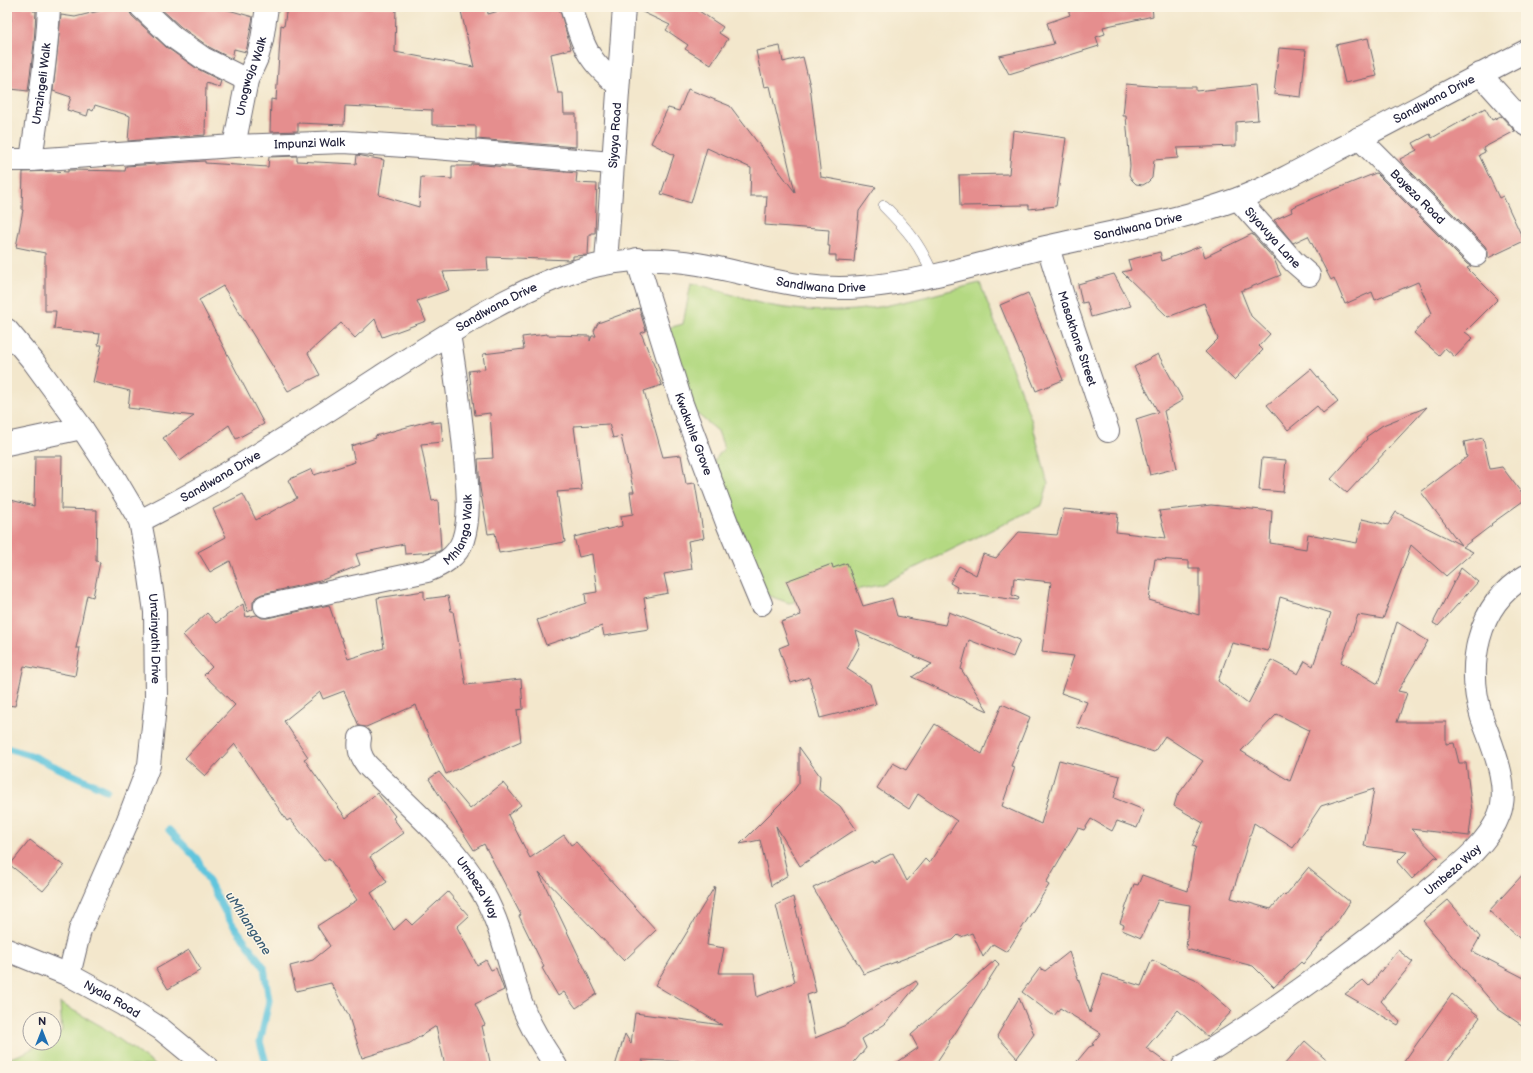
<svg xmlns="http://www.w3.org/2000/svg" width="1533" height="1073" font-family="'Balsamiq Sans',sans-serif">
  <rect width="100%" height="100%" fill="#fcf5e5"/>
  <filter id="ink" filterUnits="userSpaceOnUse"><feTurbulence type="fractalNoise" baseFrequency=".025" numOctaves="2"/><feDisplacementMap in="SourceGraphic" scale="8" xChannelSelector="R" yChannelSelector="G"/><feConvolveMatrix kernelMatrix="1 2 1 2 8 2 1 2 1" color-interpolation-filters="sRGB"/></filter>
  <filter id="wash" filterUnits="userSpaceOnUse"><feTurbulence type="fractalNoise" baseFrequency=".012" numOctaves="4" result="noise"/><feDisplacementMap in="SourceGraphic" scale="16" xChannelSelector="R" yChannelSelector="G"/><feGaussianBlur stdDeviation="0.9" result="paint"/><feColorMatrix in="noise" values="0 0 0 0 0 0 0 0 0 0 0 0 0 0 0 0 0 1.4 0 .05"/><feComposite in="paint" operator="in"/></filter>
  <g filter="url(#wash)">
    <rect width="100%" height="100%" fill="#f3e7cc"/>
    <g fill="#b4d982" stroke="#6b7e5e">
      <path d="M691,283C721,289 749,303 779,307C797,310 815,311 834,311C882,311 933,294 980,283L1031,419L1048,484L1042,505L880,585L789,603L767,595L714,461L724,448L718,431L696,413L668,328L683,324Z"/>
      <polygon points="60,1003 101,1026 156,1066 7,1066 7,1059 22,1054 42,1043 54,1043 54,1036 62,1031"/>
    </g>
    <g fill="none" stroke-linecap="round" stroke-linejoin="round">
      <g stroke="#60c5dd" stroke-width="7">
        <polyline points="7,748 30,755 106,790"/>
        <polyline points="169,830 197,859 229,919 264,967 269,1001 260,1042 267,1066"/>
      </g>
    </g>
    <g id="blocks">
      <g fill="#e58e8e" fill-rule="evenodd">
        <polygon points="10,7 34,7 33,11 36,11 34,44 28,91 11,89 8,22 11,21"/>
        <polygon points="115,7 129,7 129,11 132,16 166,47 196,68 221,81 219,87 206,83 205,135 128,141 130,116 95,105 93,111 89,109 87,116 67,110 71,97 53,91 61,15 75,17"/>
        <polygon points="159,7 218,7 253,17 246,52 234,49 232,59 209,47 181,27"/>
        <polygon points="287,7 396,7 395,52 474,67 460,7 487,7 488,14 513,7 559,7 571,49 551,54 558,93 563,93 564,114 576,114 576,147 476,139 476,126 432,125 432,110 345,106 344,125 298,123 298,131 270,132 271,99 276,100 281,25 284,26"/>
        <polygon points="636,7 693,7 723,27 719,33 728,39 711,65 685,49 688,45 666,30 670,25 636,9"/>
        <polygon points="1067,7 1152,7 1153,16 1103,27 1105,34 1096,37 1099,46 1009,74 999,56 1054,44 1047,23 1070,15"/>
        <polygon points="1368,38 1377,76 1345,83 1336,45"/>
        <polygon points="780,46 783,62 803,57 810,86 821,177 876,187 859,211 854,262 836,261 836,255 829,255 830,246 828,246 829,230 765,225 767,196 750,196 751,168 707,148 691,203 661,194 674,155 651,143 668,108 679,111 688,89 730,106 795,192 770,86 764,87 756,51"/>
        <polygon points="1279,48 1306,50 1301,97 1274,94"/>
        <polygon points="1126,84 1161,87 1196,87 1196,91 1255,85 1258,120 1236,122 1236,146 1177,148 1178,158 1154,160 1152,178 1148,182 1143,185 1136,184 1132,180 1129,175 1130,166 1126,116 1123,116"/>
        <polygon points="1485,108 1492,120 1501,116 1515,131 1483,148 1485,152 1479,155 1499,198 1503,196 1524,241 1488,258 1488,252 1485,246 1402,163 1400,159 1417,150 1413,143 1430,134 1432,138"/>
        <polygon points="1013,130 1066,138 1056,206 1029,209 1029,205 960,206 959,175 1009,174"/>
        <polygon points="357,155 384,160 379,195 419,207 421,177 452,179 452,166 472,166 472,164 577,173 576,183 597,184 595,233 591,233 591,235 589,235 588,255 573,256 573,259 571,260 487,257 488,270 443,272 449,290 417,301 426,321 382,337 375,319 355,338 341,323 308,353 320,375 288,391 223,286 199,300 264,424 236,439 229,425 180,461 163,438 194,416 128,408 130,391 93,382 102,345 98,345 100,334 54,329 56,311 45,311 45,253 16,247 23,210 22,210 23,172 53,171 68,172 68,170 71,170 125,171 126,166 205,161 205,163 268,167 269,157 297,156 297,161 356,164"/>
        <polygon points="1376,173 1467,264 1471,266 1467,268 1498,299 1465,332 1473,338 1455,357 1445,348 1439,355 1414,333 1432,313 1418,282 1375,300 1372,292 1345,304 1334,278 1331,280 1308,236 1293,243 1274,220 1292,212 1291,208 1321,195"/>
        <polygon points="1252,234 1274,259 1281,275 1241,291 1251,316 1270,334 1259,346 1263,350 1234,380 1205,352 1218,339 1204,303 1168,317 1122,272 1131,270 1128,260 1160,252 1162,261 1201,246 1205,257"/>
        <polygon points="1114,274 1131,306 1091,317 1087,302 1082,303 1078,284"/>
        <polygon points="1028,293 1063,380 1036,391 1000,305"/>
        <polygon points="639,308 646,331 641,333 662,385 644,391 663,457 681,455 686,484 695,483 704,538 688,541 692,569 664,574 668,593 644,598 649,629 604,636 602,626 546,645 537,620 586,603 585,594 597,592 592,554 579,557 574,537 622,526 621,516 633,514 630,492 634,492 621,436 613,438 609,424 574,426 582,490 557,492 565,542 499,553 495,533 488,534 480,488 478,459 493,458 490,413 475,415 469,371 485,369 483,354 524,349 522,337 547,334 547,335 590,336 590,341 592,336 596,336 594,331 598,323"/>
        <polygon points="1158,354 1183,400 1164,411 1177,468 1150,475 1136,419 1158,412 1134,367"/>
        <polygon points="1311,369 1338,401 1323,413 1317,406 1288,430 1267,405"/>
        <polygon points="1427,407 1347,493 1331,479 1367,439 1366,437 1383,425"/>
        <polygon points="432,420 432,423 441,422 443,442 421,444 432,501 438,500 441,550 437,552 405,554 404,544 356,554 360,565 320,581 262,594 256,597 253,602 253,609 248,612 230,561 210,572 198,552 226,537 213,509 243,494 256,520 297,498 288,480 312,469 314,475 355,462 351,446 376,438 375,436"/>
        <path d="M1483,438L1490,469L1502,467L1526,499L1491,524L1492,525L1463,547L1473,552L1446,576L1411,545L1383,619L1358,615L1341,662L1378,684L1397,622L1428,641L1398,691L1407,693L1397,722H1446V744L1454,743L1459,763H1466L1472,811L1469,836L1411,829L1439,858L1435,857L1412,879L1397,862L1407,852L1364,846L1374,789L1321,806L1293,848L1254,823L1231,898L1271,909L1283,894L1285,896L1308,868L1350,902L1335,925L1303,964L1301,962L1274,987L1253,966L1186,949L1190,905L1158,900L1141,938L1122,930L1124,925L1120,923L1134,884L1138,885L1142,875L1188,891L1194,852L1196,847L1192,846L1203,823L1174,806L1177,796L1203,761L1165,736L1154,752L1077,727L1087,702L1061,693L1074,656L1042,652L1051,582L1014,578L1012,595L1019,598L1018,600L956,592L957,587L950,583L959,566L976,575L983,554L996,558L1019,532L1057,535L1064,509L1118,514L1116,532L1166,538L1159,511L1211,505L1272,511L1270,543L1306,549L1308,534L1357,543L1362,519L1388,525L1396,512L1461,545L1421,492L1467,457L1464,442ZM1155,559L1189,561V569H1199V615L1149,600ZM1280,597L1331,613L1313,666L1305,661L1298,674L1271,660L1248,704L1218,681L1232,643L1268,651ZM1277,714L1309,730L1290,781L1241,751Z"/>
        <polygon points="35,456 62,456 61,509 97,510 96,561 100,562 93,597 87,595 76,648 80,648 75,676 24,666 15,706 7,705 7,499 34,506"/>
        <polygon points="1262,458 1286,460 1283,492 1259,490"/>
        <polygon points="847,563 863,606 892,598 897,616 945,625 949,612 1020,640 1013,657 969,640 961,669 988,711 912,677 932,664 856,631 860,645 847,669 870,684 876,704 820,718 809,677 791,683 779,648 789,644 781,622 801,615 786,581 832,564 833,568"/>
        <polygon points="1461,568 1478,582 1438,626 1433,623"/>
        <polygon points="424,591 424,599 448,596 451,611 453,611 466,685 521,679 523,709 517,710 521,741 446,774 426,730 425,730 416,705 366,727 359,726 344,691 323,699 320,692 284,721 308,757 304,759 346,818 377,793 395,816 393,818 404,833 370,857 387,882 371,893 394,930 406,919 412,925 448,892 469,916 457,927 477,965 486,960 491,970 496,968 504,990 475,1004 485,1025 482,1026 491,1066 445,1066 436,1026 410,1043 362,1058 348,1014 331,983 296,991 290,966 313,960 330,946 317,926 357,900 329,858 324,861 290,819 287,821 235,744 205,776 185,758 235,705 204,675 212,667 183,635 207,613 216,623 243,604 246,617 257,615 262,618 267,618 329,605 340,637 341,637 348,659 384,648 377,598"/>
        <polygon points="1002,704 1030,717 1011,766 1015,767 1002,806 1041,824 1059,760 1120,776 1114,798 1144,810 1137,828 1117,821 1112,831 1091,819 1084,830 1078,828 1046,883 1049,885 1007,952 993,944 983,957 972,933 961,937 958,935 953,940 864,974 813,888 872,861 873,863 893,853 907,881 925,859 929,863 957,821 918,794 909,809 877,788 893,763 906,770 935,724 982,754"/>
        <polygon points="799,747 820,776 819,790 840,806 856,829 800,866 776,826 788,875 771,886 760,840 740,844 793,791 799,783"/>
        <polygon points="439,772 470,809 503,783 521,805 508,815 530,858 564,835 571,845 576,842 656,930 624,961 539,873 597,994 576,1008 564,992 558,996 542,968 544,967 519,916 521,915 484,844 474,850 429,779"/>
        <polygon points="30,840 64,866 43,891 10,865"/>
        <polygon points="1526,871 1526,944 1489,911"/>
        <polygon points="715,886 707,945 724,948 719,973 754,973 757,997 795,982 776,905 793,897 816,992 807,995 815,1038 846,1025 916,981 918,984 885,1024 862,1039 866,1048 851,1066 693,1066 692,1062 642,1060 646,1066 615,1066 625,1034 631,1044 635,1013 722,1025 655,985"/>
        <polygon points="1448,900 1480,937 1472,951 1526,979 1526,1028 1498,1009 1423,921"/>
        <polygon points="189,950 201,970 168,989 156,969"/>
        <polygon points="1398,950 1413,962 1381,1001 1400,1022 1398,1025 1345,994 1363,980 1369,986"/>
        <polygon points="1069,952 1090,1013 1103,974 1141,986 1152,960 1195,979 1232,1011 1208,1037 1178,1010 1146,1048 1171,1066 1073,1066 1089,1047 1094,1045 1092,1044 1101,1033 1060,1008 1054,1016 1022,992 1040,968 1045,971"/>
        <polygon points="995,960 999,964 952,1038 949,1041 950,1042 934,1066 892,1066 918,1048 911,1035"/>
        <polygon points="1452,994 1480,1017 1445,1066 1401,1066"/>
        <polygon points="1019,998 1034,1034 1017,1058 997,1036"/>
        <polygon points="1305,1041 1333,1066 1283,1066"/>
      </g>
    </g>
  </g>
  <g filter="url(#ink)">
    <use href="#blocks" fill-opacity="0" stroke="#6b676e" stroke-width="1"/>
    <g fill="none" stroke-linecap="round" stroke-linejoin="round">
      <defs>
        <path id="lane" d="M884,206C908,230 919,243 933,275"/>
        <g id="street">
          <polyline points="141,7 173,37 203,58 247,80"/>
          <path d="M571,7C577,24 581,43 591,57C598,68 608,76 617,85"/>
          <polyline points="1480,74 1526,125"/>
          <path id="s1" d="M1359,138L1476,255"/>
          <path id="s2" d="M234,146L247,80L257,58L262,40L267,7"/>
          <path id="s3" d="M7,160H31L234,146L344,142L435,148L612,163"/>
          <path id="s4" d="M31,160C38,109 47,58 49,7"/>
          <path id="s5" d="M1238,199L1294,262L1309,275"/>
          <path id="s6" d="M1048,247L1068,312L1108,431"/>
          <path id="s7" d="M637,259L682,404L727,523L761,604"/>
          <path id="s8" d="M606,263L624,7"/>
          <polyline points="7,444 82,428"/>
          <path id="s9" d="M140,521C225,478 306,425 386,373C447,335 509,292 579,270C618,258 658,257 698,264C755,274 803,293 862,287C925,282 985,262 1046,247C1110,232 1175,222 1237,199C1272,186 1306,167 1339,149C1401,117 1463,83 1526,51"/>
          <path id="s10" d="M265,606L427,571C442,565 457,557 463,540C471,515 467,485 465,458C461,417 456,375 449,334"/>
          <path id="s11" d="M360,738C358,749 360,756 367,765C407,805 454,843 483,893C502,927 509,966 521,1002C529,1025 542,1045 556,1066"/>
          <path id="s12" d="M1183,1066C1228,1041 1270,1011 1312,981C1353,950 1395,920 1434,886C1456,868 1489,843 1499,815C1511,786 1492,746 1482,718C1466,666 1476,605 1526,576"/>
        </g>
        <g id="secondary">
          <path id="s13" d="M7,330L33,361L82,428L111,472L140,521L148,563L155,612L156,697L149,765L126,825L80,930L69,975"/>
          <path id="s14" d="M7,950L69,975L122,1004L161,1029L206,1066"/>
        </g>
      </defs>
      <use href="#lane" stroke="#6b676e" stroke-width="12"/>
      <use href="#street" stroke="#6b676e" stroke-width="24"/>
      <use href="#secondary" stroke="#6b676e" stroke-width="24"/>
      <use href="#lane" stroke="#fff" stroke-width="11"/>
      <use href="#street" stroke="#fff" stroke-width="22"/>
      <use href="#secondary" stroke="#fff" stroke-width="22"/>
    </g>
  </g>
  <g text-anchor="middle" stroke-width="3" stroke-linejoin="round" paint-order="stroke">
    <g font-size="12" fill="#22223b" stroke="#fcf5e5">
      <text dy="4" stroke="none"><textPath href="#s2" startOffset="72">Unogwaja Walk</textPath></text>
      <text dy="4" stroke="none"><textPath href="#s4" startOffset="77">Umzingeli Walk</textPath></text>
      <text dy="4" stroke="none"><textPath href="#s9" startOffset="1400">Sandlwana Drive</textPath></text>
      <text dy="4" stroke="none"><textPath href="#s8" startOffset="128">Siyaya Road</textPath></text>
      <text dy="4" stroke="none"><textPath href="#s3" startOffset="303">Impunzi Walk</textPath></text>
      <text dy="4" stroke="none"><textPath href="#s1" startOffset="83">Bayeza Road</textPath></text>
      <text dy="4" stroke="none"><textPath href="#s9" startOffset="1076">Sandlwana Drive</textPath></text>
      <text dy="4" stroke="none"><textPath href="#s5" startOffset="52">Siyavuya Lane</textPath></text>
      <text dy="4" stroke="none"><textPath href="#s9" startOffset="752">Sandlwana Drive</textPath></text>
      <text dy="4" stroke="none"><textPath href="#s9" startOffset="416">Sandlwana Drive</textPath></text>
      <text dy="4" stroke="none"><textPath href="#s6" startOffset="96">Masakhane Street</textPath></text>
      <text dy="4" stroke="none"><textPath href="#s7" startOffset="184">Kwakuhle Grove</textPath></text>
      <text dy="4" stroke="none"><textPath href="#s9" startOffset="92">Sandlwana Drive</textPath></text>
      <text dy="4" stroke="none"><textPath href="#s10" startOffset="223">Mhlanga Walk</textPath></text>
      <text dy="4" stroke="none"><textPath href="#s13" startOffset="352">Umzinyathi Drive</textPath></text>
      <text dy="4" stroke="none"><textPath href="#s12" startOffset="334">Umbeza Way</textPath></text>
      <text dy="4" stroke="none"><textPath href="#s11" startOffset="195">Umbeza Way</textPath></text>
      <text dy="4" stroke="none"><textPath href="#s14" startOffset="116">Nyala Road</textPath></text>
    </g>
    <g font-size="13" font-style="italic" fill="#385b74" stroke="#fcf5e5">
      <text transform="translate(249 923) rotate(57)" y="5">uMhlangane</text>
    </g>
  </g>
  <rect width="1533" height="1073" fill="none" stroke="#fcf5e5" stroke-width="24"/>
  <g transform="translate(42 1031)"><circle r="19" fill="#fcf5e5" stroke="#a5a1a1"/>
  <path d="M0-3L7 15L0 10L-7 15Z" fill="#1f6fb2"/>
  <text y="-6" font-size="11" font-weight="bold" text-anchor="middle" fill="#22223b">N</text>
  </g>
</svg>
